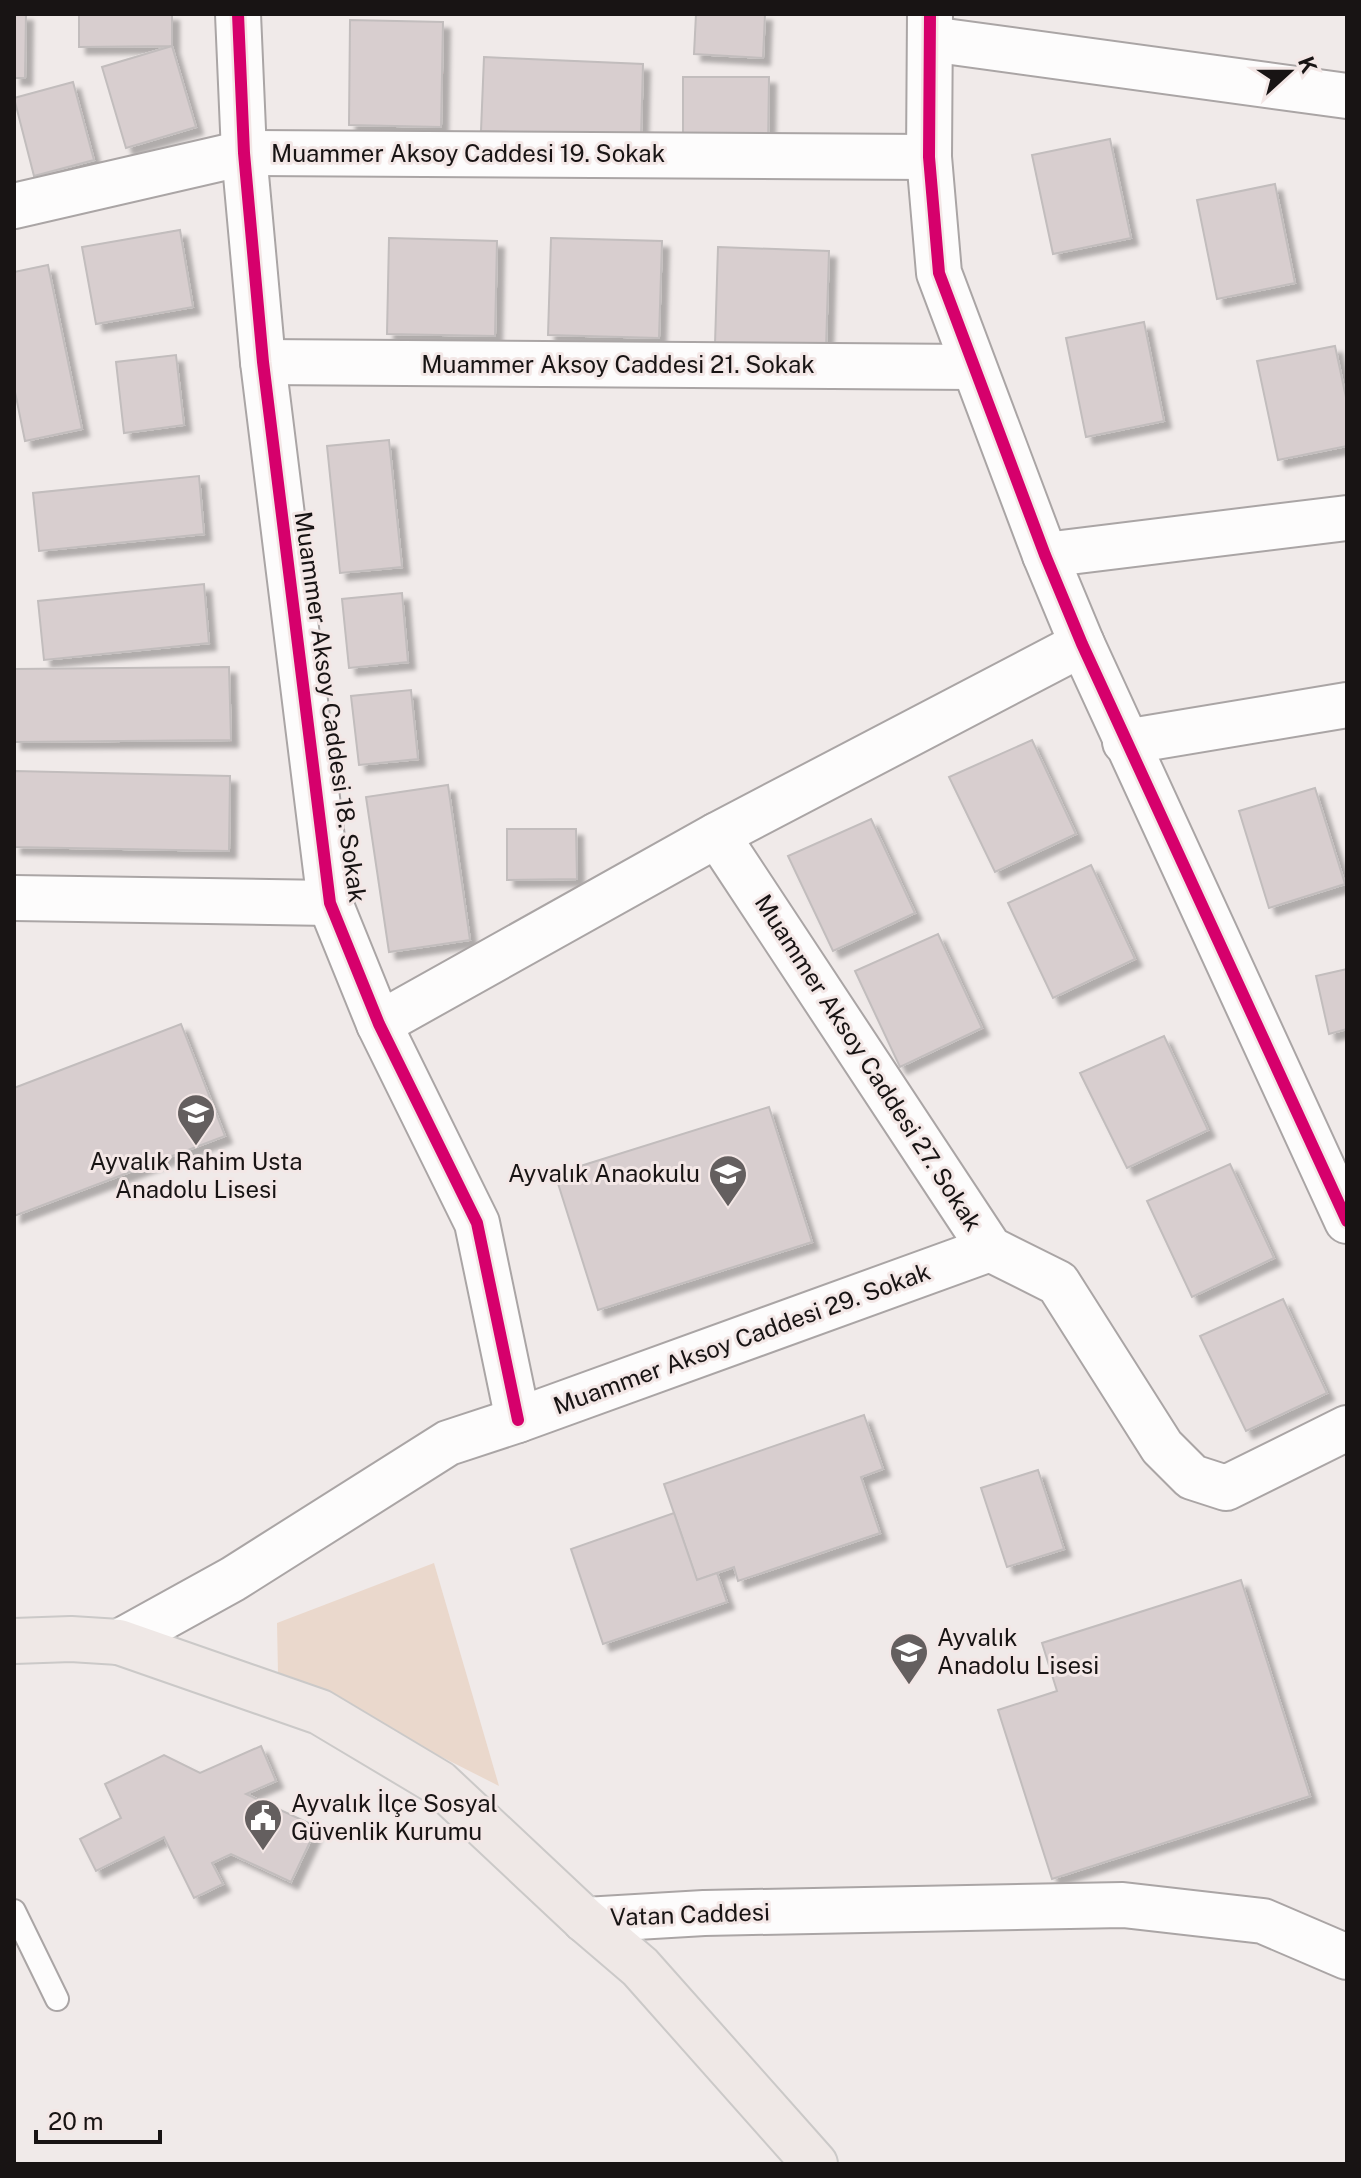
<svg xmlns="http://www.w3.org/2000/svg" width="1361" height="2178" font-family="'Public Sans',sans-serif">
  <defs>
    <filter id="shadow"><feDropShadow dx="7" dy="7" stdDeviation="2" flood-color="#0004"/></filter>
  </defs>
  <rect width="100%" height="100%" fill="#f0eae9"/>
  <polygon fill="#ead8cc" points="434,1563 499,1786 278,1674 277,1623"/>
  <g fill="#d8cecf" stroke="#c2bdbd" stroke-width="2" filter="url(#shadow)">
    <polygon points="14,14 26,14 25,78 14,78"/>
    <polygon points="79,14 172,14 172,46 79,47"/>
    <polygon points="696,14 765,14 763,58 694,54"/>
    <polygon points="350,20 443,22 441,127 349,125"/>
    <polygon points="172,46 196,127 126,148 102,67"/>
    <polygon points="484,57 643,64 641,137 481,131"/>
    <polygon points="683,77 769,77 768,147 683,147"/>
    <polygon points="73,82 94,160 34,176 14,98"/>
    <polygon points="1110,139 1131,238 1053,254 1032,155"/>
    <polygon points="1275,184 1295,283 1217,299 1197,200"/>
    <polygon points="180,230 193,307 96,324 82,247"/>
    <polygon points="389,238 497,241 495,336 387,334"/>
    <polygon points="551,238 662,241 659,338 548,335"/>
    <polygon points="718,247 829,251 826,348 715,344"/>
    <polygon points="48,265 82,429 25,441 14,387 14,272"/>
    <polygon points="1144,322 1164,421 1086,437 1066,338"/>
    <polygon points="1335,346 1347,402 1347,446 1278,460 1257,361"/>
    <polygon points="176,355 184,425 124,433 116,362"/>
    <polygon points="389,440 402,567 340,573 327,446"/>
    <polygon points="199,476 204,534 39,551 33,493"/>
    <polygon points="204,584 209,643 44,660 38,601"/>
    <polygon points="402,593 408,662 349,668 342,599"/>
    <polygon points="229,667 231,740 14,742 14,669"/>
    <polygon points="411,690 418,759 359,765 351,696"/>
    <polygon points="1032,740 1076,834 995,872 949,777"/>
    <polygon points="14,771 230,776 229,851 14,847"/>
    <polygon points="448,785 470,940 389,952 366,797"/>
    <polygon points="1315,788 1345,884 1269,908 1239,811"/>
    <polygon points="871,819 915,913 833,951 788,856"/>
    <polygon points="507,829 576,829 577,879 507,880"/>
    <polygon points="1091,865 1135,959 1053,998 1008,903"/>
    <polygon points="938,934 982,1028 900,1067 855,971"/>
    <polygon points="1347,969 1347,1029 1329,1034 1316,976"/>
    <polygon points="181,1024 225,1136 14,1216 14,1088"/>
    <polygon points="1164,1036 1208,1130 1127,1168 1080,1073"/>
    <polygon points="769,1107 812,1242 598,1310 555,1174"/>
    <polygon points="1230,1164 1274,1258 1192,1297 1147,1201"/>
    <polygon points="1283,1299 1327,1393 1246,1431 1200,1336"/>
    <polygon points="864,1415 883,1469 861,1477 880,1533 738,1581 734,1567 697,1580 664,1484"/>
    <polygon points="1038,1470 1064,1549 1007,1567 981,1488"/>
    <polygon points="674,1513 697,1580 717,1573 727,1602 603,1644 571,1549"/>
    <polygon points="1241,1580 1310,1796 1052,1879 998,1710 1057,1691 1042,1643"/>
    <polygon points="261,1746 276,1781 246,1794 317,1827 291,1882 231,1854 212,1863 223,1884 194,1898 164,1837 96,1871 80,1839 121,1818 105,1784 164,1755 200,1773"/>
  </g>
  <g fill="none" stroke-linecap="round" stroke-linejoin="round">
    <defs>
      <polyline id="lane" points="14,1911 57,1999"/>
      <g id="street">
        <polyline points="238,14 244,153 263,362 330,903 379,1024 477,1223 518,1420"/>
        <polyline points="930,14 929,157 939,273 1045,555 1082,644 1347,1221"/>
        <polyline points="930,39 1347,96"/>
        <polyline points="14,206 244,153 929,157"/>
        <polyline points="263,362 973,367"/>
        <polyline points="1045,555 1347,518"/>
        <polyline points="1125,742 1347,705"/>
        <polyline points="717,835 990,1249 1058,1283 1162,1447 1192,1477 1226,1488 1347,1428"/>
        <polyline points="14,898 330,903"/>
        <polyline points="379,1024 717,835 1082,644"/>
        <polyline points="119,1642 233,1579 448,1443 518,1420 990,1249"/>
        <polyline points="585,1920 704,1913 1123,1905 1263,1921 1347,1957"/>
      </g>
      <polyline id="primary" points="14,1641 71,1639 119,1642 320,1712 439,1783 585,1920 640,1967 815,2164"/>
    </defs>
    <use href="#lane" stroke="#aaa5a5" stroke-width="26"/>
    <use href="#street" stroke="#aaa5a5" stroke-width="48"/>
    <use href="#primary" stroke="#cbc9c8" stroke-width="48"/>
    <use href="#lane" stroke="#fdfcfc" stroke-width="22"/>
    <use href="#street" stroke="#fdfcfc" stroke-width="44"/>
    <use href="#primary" stroke="#efe8e6" stroke-width="44"/>
    <defs>
      <g id="cycleway">
        <polyline points="238,14 244,153 263,362 330,903 379,1024 477,1223 518,1420"/>
        <polyline points="930,14 929,157 939,273 1045,555 1082,644 1347,1221"/>
      </g>
    </defs>
    <use href="#cycleway" stroke="#f3e7e6" stroke-width="17"/>
    <use href="#cycleway" stroke="#d6006c" stroke-width="12"/>
  </g>
  <defs>
    <symbol id="school-pin" viewBox="-11 -11 22 30"><path d="M0 17L-7.5 6A9.5 9.5 0 1 1 7.5 6Z" fill="#645f5f" stroke="#f3e7e6"/><path d="M0-5L7-2L0 1L-7-2ZM-4 1L0 2.5L4 1V4Q0 6-4 4Z" fill="#fff"/></symbol>
    <symbol id="civic-pin" viewBox="-11 -11 22 30"><path d="M0 17L-7.5 6A9.5 9.5 0 1 1 7.5 6Z" fill="#645f5f" stroke="#f3e7e6"/><path d="M-.6-6.5H3V-4.5H.6V-3L4-1V1h2V6H-6V1h2V-1L-.6-3ZM-1.2 2.5V6h2.4V2.5Z" fill="#fff"/></symbol>
  </defs>
  <g fill-rule="evenodd">
    <use href="#school-pin" x="174" y="1091" width="44" height="60"/>
    <use href="#school-pin" x="706" y="1152" width="44" height="60"/>
    <use href="#school-pin" x="887" y="1630" width="44" height="60"/>
    <use href="#civic-pin" x="241" y="1796" width="44" height="60"/>
  </g>
  <g text-anchor="middle" stroke-width="6" stroke-linejoin="round" paint-order="stroke">
    <g font-size="24" fill="#181414" stroke="#f3e7e6">
      <text x="468" y="162">Muammer Aksoy Caddesi 19. Sokak</text>
      <text x="618" y="373">Muammer Aksoy Caddesi 21. Sokak</text>
      <text transform="translate(330 707) rotate(82)" y="8">Muammer Aksoy Caddesi 18. Sokak</text>
      <text transform="translate(868 1063) rotate(57)" y="8">Muammer Aksoy Caddesi 27. Sokak</text>
      <text transform="translate(742 1339) rotate(-20)" y="8">Muammer Aksoy Caddesi 29. Sokak</text>
      <text transform="translate(690 1915) rotate(-2)" y="8">Vatan Caddesi</text>
    </g>
    <g font-size="24" fill="#181414" stroke="#f3e7e6" text-anchor="start">
      <text x="196" y="1170" text-anchor="middle">Ayvalık Rahim Usta<tspan x="196" dy="28">Anadolu Lisesi</tspan></text>
      <text x="700" y="1182" text-anchor="end">Ayvalık Anaokulu</text>
      <text x="937" y="1646">Ayvalık<tspan x="937" dy="28">Anadolu Lisesi</tspan></text>
      <text x="291" y="1812">Ayvalık İlçe Sosyal<tspan x="291" dy="28">Güvenlik Kurumu</tspan></text>
    </g>
  </g>
  <rect width="1361" height="2178" fill="none" stroke="#181414" stroke-width="32"/>
  <g transform="translate(1289 72) rotate(69)" stroke="#f3e7e6" stroke-width="6" paint-order="stroke">
  <path d="M0-6L14 30L0 20L-14 30Z" fill="#181414"/>
  <text y="-12" font-size="22" font-weight="bold" text-anchor="middle" fill="#181414">K</text>
  </g>
  <path d="M36 2130v12h124v-12" fill="none" stroke="#181414" stroke-width="4"/>
  <text x="48" y="2130" font-size="24" fill="#181414" stroke="#f3e7e6" stroke-width="6" paint-order="stroke">20 m</text>
</svg>
